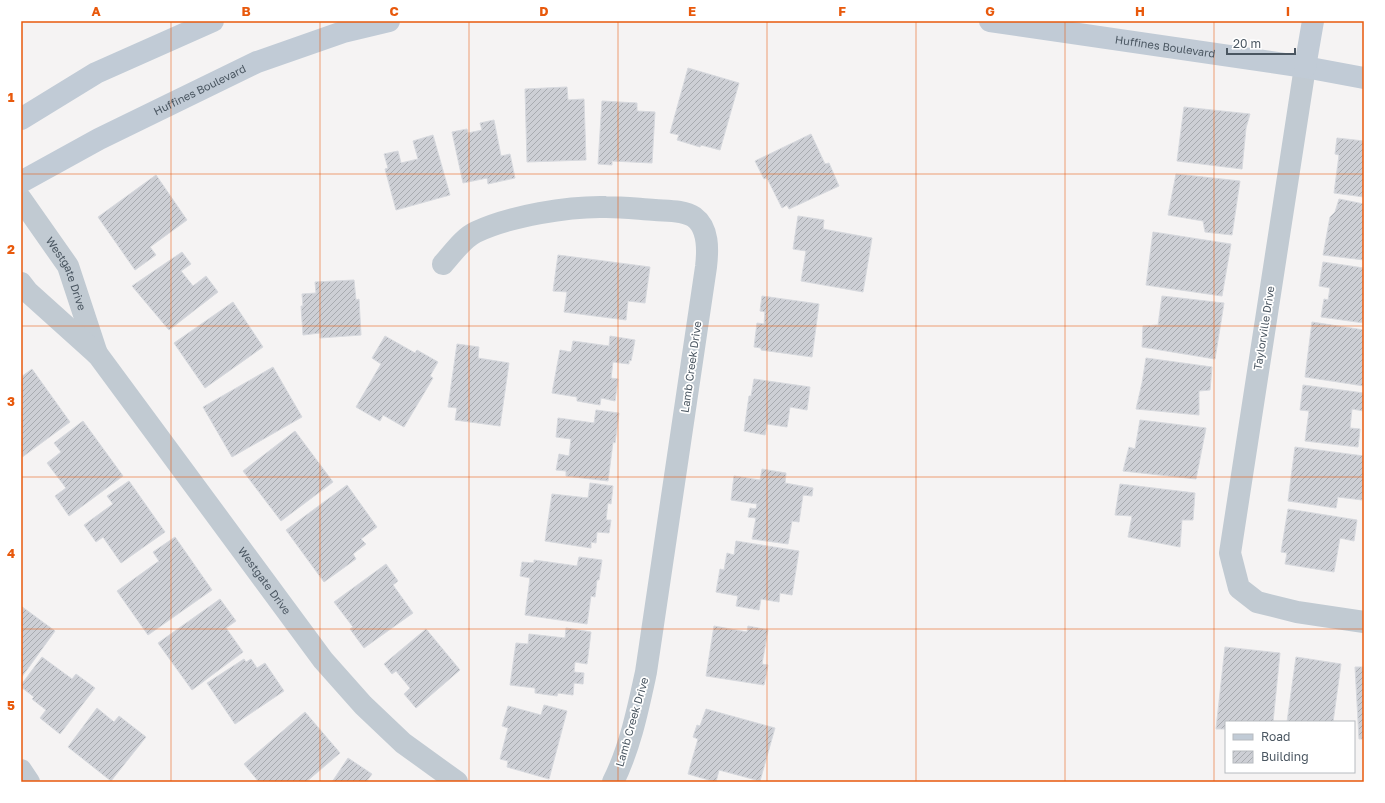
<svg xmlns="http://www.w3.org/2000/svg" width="1385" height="803" font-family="'Golos Text',sans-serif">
  <defs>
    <pattern id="building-hatch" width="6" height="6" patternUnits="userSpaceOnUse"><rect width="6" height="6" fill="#cdcfd5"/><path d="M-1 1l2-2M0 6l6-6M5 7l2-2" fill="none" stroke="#a8abb0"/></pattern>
  </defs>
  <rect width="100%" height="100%" fill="#f5f3f3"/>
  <g fill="url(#building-hatch)" stroke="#d7d9de">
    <polygon points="688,68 739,83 720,150 701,145 700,147 677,140 679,135 670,133"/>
    <polygon points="567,87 568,100 584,99 586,160 527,162 525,89"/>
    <polygon points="602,101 637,103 637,111 655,112 652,163 612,161 612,165 598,164"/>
    <polygon points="1184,107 1250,114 1246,128 1242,169 1177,161"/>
    <polygon points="494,120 501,156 510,154 515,178 488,184 487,178 463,183 452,132 467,129 468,133 482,130 480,123"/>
    <polygon points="811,134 825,164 829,163 839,186 789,209 787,205 782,208 767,178 764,179 755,161"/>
    <polygon points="433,135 450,195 396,210 385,169 388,168 384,154 398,151 401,163 418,159 413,141"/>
    <polygon points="1337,138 1364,141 1364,197 1334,193 1339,155 1335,154"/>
    <polygon points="1176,174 1240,181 1232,235 1205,232 1203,221 1168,215"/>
    <polygon points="156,175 187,220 150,247 156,255 135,270 98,217"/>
    <polygon points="1339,199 1364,204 1364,260 1323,255 1330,217 1335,212"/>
    <polygon points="798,216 824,220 823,229 872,238 863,292 801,281 806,251 793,249"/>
    <polygon points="1153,232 1231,244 1222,296 1146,285"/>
    <polygon points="182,252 191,264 181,271 193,286 206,276 218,292 169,330 132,286"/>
    <polygon points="558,255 650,267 645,303 628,301 626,320 564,312 567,292 553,291"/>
    <polygon points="1323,262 1364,268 1364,323 1321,317 1324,299 1328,300 1330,288 1319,286"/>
    <polygon points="354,280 356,300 359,299 361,335 320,338 320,333 303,335 301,306 303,306 302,294 316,293 315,282"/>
    <polygon points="762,296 819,304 812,357 761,350 761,348 754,347 757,323 764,324 765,312 760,311"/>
    <polygon points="1162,296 1224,303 1215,359 1142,347 1143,326 1158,325"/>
    <polygon points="233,302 263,347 205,388 174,343"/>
    <polygon points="1312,322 1364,330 1364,386 1305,377"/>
    <polygon points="385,336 415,353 417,350 438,362 430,376 433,378 404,427 383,415 380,421 356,407 381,364 372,358"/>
    <polygon points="610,336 635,340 631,361 629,360 629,364 613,362 611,378 618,379 615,401 601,398 600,405 577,401 577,397 552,393 560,350 571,352 573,341 609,346"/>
    <polygon points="457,344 479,347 478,358 509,363 500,426 455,420 457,408 448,407"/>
    <polygon points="1146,358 1212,367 1210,390 1199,391 1199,415 1136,409 1142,383"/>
    <polygon points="273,367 302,417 232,457 203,407"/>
    <polygon points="32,369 70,422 21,458 21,377"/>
    <polygon points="754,379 810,387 807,410 790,407 787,427 767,424 765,435 744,431 749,396 751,396"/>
    <polygon points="1303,385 1364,393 1364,411 1352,409 1350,428 1360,429 1358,447 1305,441 1309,411 1300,410"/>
    <polygon points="596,410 619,413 615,443 613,442 608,481 566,476 566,471 556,470 559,454 569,456 571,439 556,437 558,418 594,423"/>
    <polygon points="1140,420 1206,428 1196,479 1123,471 1129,447 1135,449"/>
    <polygon points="83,421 123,476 69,516 55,496 66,488 47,463 61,452 54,443"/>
    <polygon points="295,431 333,482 281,521 243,471"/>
    <polygon points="1295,447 1364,456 1364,483 1362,500 1338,497 1336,508 1288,501"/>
    <polygon points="762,469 786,473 785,483 813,488 812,496 803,495 799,522 792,521 788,544 752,539 756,518 748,517 750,508 756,509 757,504 731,500 734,476 760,480"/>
    <polygon points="129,481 165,532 121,563 103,537 96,542 84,525 113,504 107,496"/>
    <polygon points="590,483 613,486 611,504 608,503 606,520 611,520 609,533 597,532 596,543 591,542 591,548 545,541 552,494 588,498"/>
    <polygon points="1120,484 1195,493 1193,520 1182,520 1180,547 1128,537 1132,516 1115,515"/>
    <polygon points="347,485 377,527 361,539 366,544 353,554 356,559 324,582 286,530"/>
    <polygon points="1288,509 1357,520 1354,541 1340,538 1334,572 1285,564 1287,553 1281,552"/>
    <polygon points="175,537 212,590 148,635 117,591 159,561 153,552"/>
    <polygon points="736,541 799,551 792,595 780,593 779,602 761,599 759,610 736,606 738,596 716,592 720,569 724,570 727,553 734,555"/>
    <polygon points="579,557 602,560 599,580 597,580 595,597 591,596 587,624 525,615 530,578 520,576 522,562 534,563 534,560 577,566"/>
    <polygon points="386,564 398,581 393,585 413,613 364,648 350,629 353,627 334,602"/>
    <polygon points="220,599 236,621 226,628 243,652 192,690 158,643"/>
    <polygon points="21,606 55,631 21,678"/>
    <polygon points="714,626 747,632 748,626 768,630 762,664 768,665 764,685 706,676"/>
    <polygon points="566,628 591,632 587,664 575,662 574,672 584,673 583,684 574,683 573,695 558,693 557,696 535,693 535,688 510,685 516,643 528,644 529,634 565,638"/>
    <polygon points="426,629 460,670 416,708 404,694 410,688 396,671 392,674 384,664"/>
    <polygon points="1225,647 1280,653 1273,722 1226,722 1226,729 1216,729"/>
    <polygon points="42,657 72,679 76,674 95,688 60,734 40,718 46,710 32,699 34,697 21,687 21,685"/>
    <polygon points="1296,657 1341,664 1333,722 1287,722"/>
    <polygon points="244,659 246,662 251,659 257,668 265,663 284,691 235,724 207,683"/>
    <polygon points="1355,667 1364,667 1364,739 1359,739"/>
    <polygon points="544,705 567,711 549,779 507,767 508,761 500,759 508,728 502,726 508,706 541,715"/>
    <polygon points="97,708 114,722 119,716 146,737 111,781 68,747"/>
    <polygon points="706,709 775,728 760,781 719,770 716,782 688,774 698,739 693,737 697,725 700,726"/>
    <polygon points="305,712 340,753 306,782 259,782 244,764"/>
    <polygon points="348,758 372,774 366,782 332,782"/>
  </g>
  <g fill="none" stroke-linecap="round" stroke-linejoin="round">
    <g stroke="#c1cad2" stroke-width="22">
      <polyline points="1305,67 1230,553 1239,588 1257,602 1297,612 1364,622"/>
      <path id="s1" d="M21,199L68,266L97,354"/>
      <path d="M443,264C453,253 463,238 476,232C510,216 569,206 606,207C623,207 639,209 655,210C666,211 684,210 694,217C709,228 708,250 706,267L646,672C638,709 630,748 613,782"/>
      <path id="s2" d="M21,283L28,292L98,355L323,660L363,705L403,743L457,782"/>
      <polyline points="21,770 29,782"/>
    </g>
    <g stroke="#c1cbd6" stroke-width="22">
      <path id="s3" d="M990,21L1305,67L1364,78"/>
      <polyline points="1305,67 1313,21"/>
      <polyline points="21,119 96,73 213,21"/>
      <path id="s4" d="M21,182L99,139L257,62L343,32L389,21"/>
    </g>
  </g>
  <path fill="none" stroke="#e8590c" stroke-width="1" stroke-opacity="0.55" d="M171,21V782M320,21V782M469,21V782M618,21V782M767,21V782M916,21V782M1065,21V782M1214,21V782M21,174H1364M21,326H1364M21,477H1364M21,629H1364"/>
  <g text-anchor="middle" stroke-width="3.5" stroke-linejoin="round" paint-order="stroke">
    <g font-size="11" fill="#4a5661" stroke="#fff">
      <text dy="4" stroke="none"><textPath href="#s3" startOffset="177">Huffines Boulevard</textPath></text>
      <text dy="4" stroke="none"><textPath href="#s4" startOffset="201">Huffines Boulevard</textPath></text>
      <text dy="4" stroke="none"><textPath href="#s1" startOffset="88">Westgate Drive</textPath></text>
      <text transform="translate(1264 328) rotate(-81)" y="4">Taylorville Drive</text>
      <text transform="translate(691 367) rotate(-82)" y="4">Lamb Creek Drive</text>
      <text dy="4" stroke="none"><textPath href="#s2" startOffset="386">Westgate Drive</textPath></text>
      <text transform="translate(632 722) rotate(-74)" y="4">Lamb Creek Drive</text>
    </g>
  </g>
  <rect width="1385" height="803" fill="none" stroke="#ffffff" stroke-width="44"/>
  <rect x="1225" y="721" width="130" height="52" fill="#ffffff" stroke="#b7bbc0"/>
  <rect x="1233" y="734" width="20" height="6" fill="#c1cbd6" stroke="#b7bbc0"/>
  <text x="1261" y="741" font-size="12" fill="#4a5661">Road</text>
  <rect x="1233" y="751" width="20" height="12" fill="url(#building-hatch)" stroke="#b7bbc0"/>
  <text x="1261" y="761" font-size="12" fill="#4a5661">Building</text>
  <path d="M1227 48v6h68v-6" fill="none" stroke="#4a5661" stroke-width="2"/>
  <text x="1233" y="48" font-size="12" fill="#4a5661" stroke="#ffffff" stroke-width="3" paint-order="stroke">20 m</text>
  <rect x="22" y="22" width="1341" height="759" fill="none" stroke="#e8590c" stroke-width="1.5"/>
  <g font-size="13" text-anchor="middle" font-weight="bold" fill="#e8590c">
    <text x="96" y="16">A</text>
    <text x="246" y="16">B</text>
    <text x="394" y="16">C</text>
    <text x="544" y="16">D</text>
    <text x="692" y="16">E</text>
    <text x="842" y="16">F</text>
    <text x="990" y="16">G</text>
    <text x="1140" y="16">H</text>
    <text x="1288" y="16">I</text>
    <text x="11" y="102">1</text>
    <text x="11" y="254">2</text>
    <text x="11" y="406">3</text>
    <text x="11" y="558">4</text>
    <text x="11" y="710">5</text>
  </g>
</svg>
